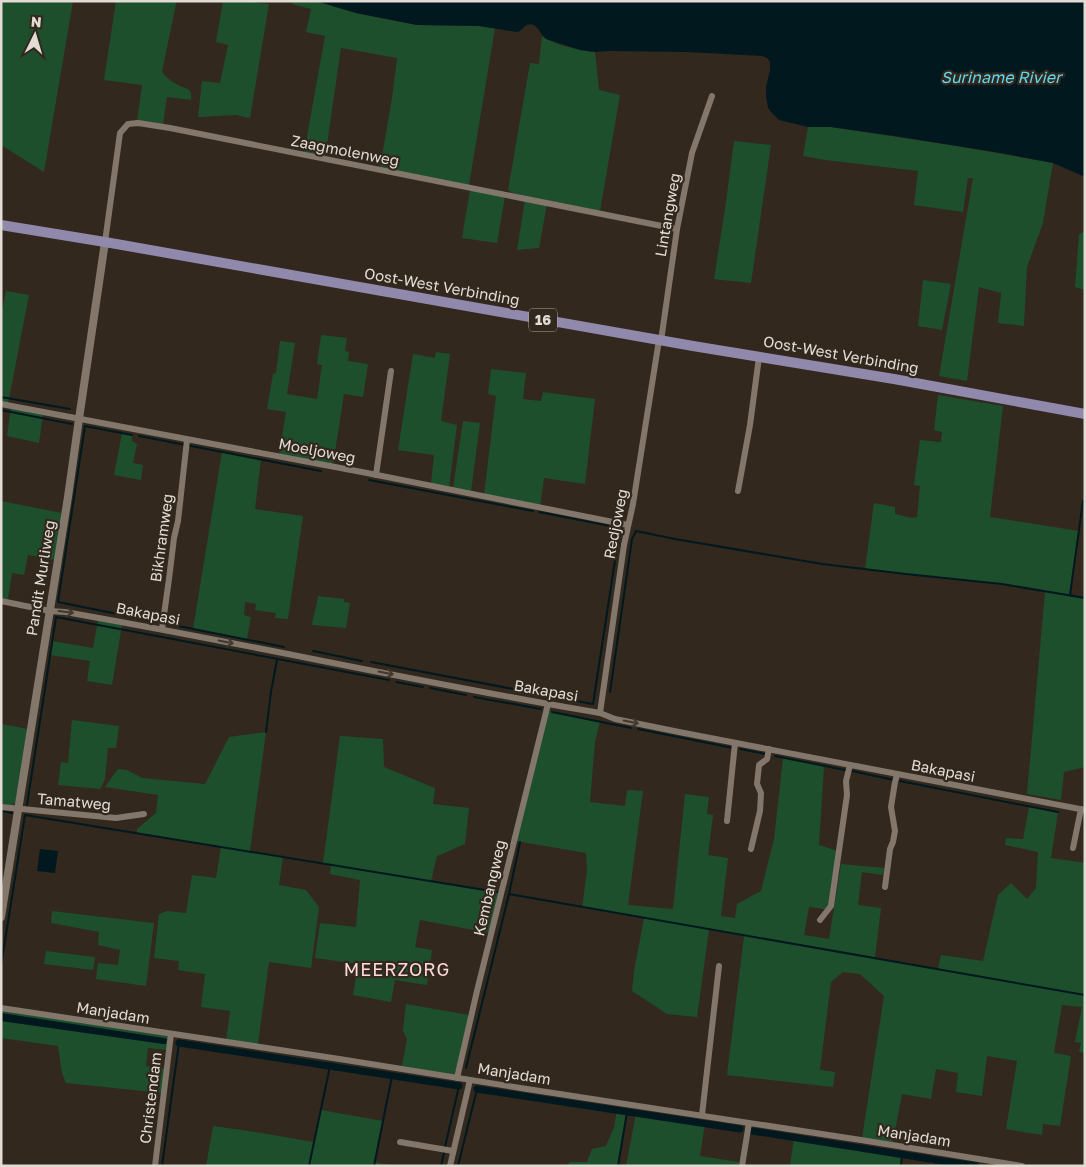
<svg xmlns="http://www.w3.org/2000/svg" width="1086" height="1167" font-family="'Golos Text',sans-serif">
  <rect width="100%" height="100%" fill="#32281e"/>
  <g fill="#1e4f2d">
    <polygon points="1,1 73,1 44,172 1,145"/>
    <path d="M116,1H175L176,4L162,72C169,81 177,85 188,89L191,93V100L167,97L163,125L137,121L142,85L104,80Z"/>
    <polygon points="223,1 243,1 269,4 250,118 236,115 198,117 202,81 220,83 228,45 216,42"/>
    <polygon points="293,1 316,1 356,13 417,25 479,26 495,28 469,185 380,168 392,98 397,58 341,48 325,158 304,153 325,36 306,32 311,9 292,4"/>
    <path d="M542,36C557,46 578,50 595,52L599,90L620,95L600,211L525,196L513,193L508,190L530,63L539,64Z"/>
    <polygon points="808,127 831,127 957,146 1053,163 1043,223 1027,267 1024,326 998,323 1001,293 979,287 967,381 939,376 973,178 968,178 963,212 914,205 918,171 825,160 803,156"/>
    <polygon points="734,141 771,145 751,283 714,279 726,202"/>
    <polygon points="470,190 505,196 497,243 462,238"/>
    <polygon points="525,200 547,204 539,248 517,250"/>
    <polygon points="1085,231 1085,290 1075,287 1079,234"/>
    <polygon points="923,280 951,284 942,330 918,326"/>
    <polygon points="6,291 29,295 8,404 1,402 1,316"/>
    <polygon points="321,335 347,338 345,351 349,352 348,361 368,364 363,397 344,394 333,465 279,455 286,412 267,409 273,374 276,373 280,341 295,343 287,394 317,399 322,365 317,364"/>
    <polygon points="436,352 450,354 441,421 457,425 449,488 431,484 434,455 398,450 413,354 435,358"/>
    <polygon points="491,369 526,373 523,399 541,401 543,392 595,399 585,484 544,478 540,507 484,495 496,396 488,394"/>
    <polygon points="938,395 1003,406 990,517 1079,531 1070,596 1085,598 1085,767 1064,772 1061,800 1027,794 1045,592 1002,584 865,569 874,503 895,507 895,514 912,518 917,517 920,486 914,485 920,440 941,442 942,432 934,430"/>
    <polygon points="11,408 43,414 39,443 7,436"/>
    <polygon points="463,421 480,423 471,492 453,488"/>
    <polygon points="122,433 132,435 132,441 137,444 133,463 143,465 141,480 114,475"/>
    <polygon points="222,452 261,459 255,509 303,516 288,619 275,618 276,613 255,610 256,604 245,602 244,615 251,617 247,639 193,629"/>
    <polygon points="1,501 62,513 55,560 28,555 24,575 12,573 8,599 1,598"/>
    <path d="M318,596L344,599V602L350,603L346,628L312,625C313,615 317,606 318,596Z"/>
    <polygon points="98,620 122,625 112,685 87,681 90,661 50,655 52,641 93,648"/>
    <polygon points="548,711 600,722 595,742 590,802 625,806 627,790 643,791 628,905 673,909 685,794 709,797 707,814 713,815 708,855 728,858 721,916 735,918 737,904 761,891 774,839 783,758 824,766 819,845 838,851 830,903 825,909 809,907 804,935 829,939 841,864 884,868 883,875 862,872 858,905 881,908 875,958 938,969 941,955 983,961 998,895 1011,883 1027,899 1036,888 1038,852 1005,845 1006,838 1023,839 1029,807 1058,812 1051,858 1085,863 1085,1053 1079,1052 1081,1043 1075,1042 1082,1007 1062,1005 1054,1053 1071,1056 1060,1126 1043,1124 1042,1135 1006,1129 1017,1061 987,1056 982,1096 956,1092 958,1073 936,1069 931,1099 902,1094 893,1142 862,1138 884,996 860,974 843,972 831,982 820,1070 835,1072 833,1087 727,1075 744,936 709,930 697,1017 667,1014 632,991 634,971 644,918 582,908 587,871 586,853 516,841"/>
    <polygon points="72,720 119,726 116,748 108,748 105,779 100,789 58,785 61,762 68,763"/>
    <path d="M1,724L28,729L16,801C13,807 7,805 1,805Z"/>
    <polygon points="266,732 250,851 283,857 279,885 306,890 319,907 311,968 269,962 258,1044 226,1040 230,1011 201,1007 205,974 178,970 179,961 154,958 159,914 167,911 186,913 192,875 216,878 221,847 137,833 137,829 156,813 158,795 105,787 118,769 127,770 142,778 205,784 229,737"/>
    <polygon points="340,736 383,739 384,767 435,788 433,804 469,808 465,844 437,856 431,881 499,892 490,933 420,920 415,947 432,950 427,985 395,980 391,1002 353,995 358,964 315,958 320,923 356,927 360,880 330,874 331,865 323,863"/>
    <polygon points="52,911 154,923 146,986 96,979 98,963 118,965 120,950 98,945 99,932 51,923"/>
    <polygon points="46,951 95,957 93,970 44,964"/>
    <polygon points="406,1004 469,1015 455,1074 452,1075 402,1066 407,1039 403,1031"/>
    <polygon points="1,1010 166,1035 169,1038 167,1050 148,1048 146,1066 165,1069 162,1093 66,1083 62,1073 58,1046 1,1038 1,1021 166,1043 1,1013"/>
    <polygon points="321,1110 383,1121 374,1162 394,1166 206,1166 213,1126 249,1131 314,1142"/>
    <polygon points="617,1110 627,1112 618,1166 566,1166 570,1162 587,1162 592,1149 606,1146 614,1127"/>
    <polygon points="636,1113 705,1124 700,1156 739,1162 739,1166 626,1166"/>
    <polygon points="794,1138 902,1154 901,1166 790,1166"/>
  </g>
  <g fill="#01191e">
    <path d="M316,1H1085V177L1053,163L1001,153L894,136L831,127H808L779,120L772,113L768,108L766,96V87L770,70V62L767,58L762,56L687,52L610,51L595,52L580,50L546,39C540,35 537,21 527,25C523,27 522,31 517,32L479,26L417,25L356,13Z"/>
    <polygon points="40,849 58,851 55,873 37,871"/>
    <polygon points="1,1013 164,1038 167,1039 166,1044 163,1044 1,1021"/>
  </g>
  <g fill="none" stroke-linecap="round" stroke-linejoin="round">
    <g stroke="#01191e" stroke-width="2">
      <polyline points="1,397 70,409"/>
      <polyline points="1,410 72,424"/>
      <polyline points="132,435 85,426 58,602 157,622"/>
      <polyline points="139,436 321,471"/>
      <polyline points="369,480 533,511"/>
      <polyline points="539,512 620,528 593,704 571,700"/>
      <polyline points="1070,595 1083,501"/>
      <polyline points="168,624 284,647"/>
      <polyline points="313,651 362,661"/>
      <polyline points="371,662 566,699"/>
      <polyline points="396,682 423,687"/>
      <polyline points="430,688 466,695"/>
      <polyline points="610,692 632,539 636,531 675,539 822,564 906,574 1002,584 1085,598"/>
      <polyline points="474,697 541,709"/>
      <polyline points="552,712 631,728"/>
      <polyline points="638,729 733,748"/>
      <polyline points="266,732 271,692 277,660"/>
      <polyline points="740,749 765,754"/>
      <polyline points="775,756 845,770"/>
      <polyline points="852,771 894,780"/>
      <polyline points="900,781 1058,812"/>
      <polyline points="27,805 56,617 389,680"/>
      <polyline points="1,811 12,813"/>
      <polyline points="509,894 1085,995"/>
      <polyline points="1,966 25,815 497,892"/>
      <polyline points="466,1068 509,894 520,842"/>
      <polyline points="445,1147 459,1086"/>
      <polyline points="162,1166 179,1043"/>
      <polyline points="309,1166 330,1066"/>
      <polyline points="374,1166 392,1076"/>
      <polyline points="441,1166 444,1153"/>
      <polyline points="458,1166 477,1089"/>
      <polyline points="618,1166 627,1112"/>
      <polyline points="901,1166 902,1154"/>
    </g>
    <g stroke="#01191e" stroke-width="7">
      <polyline points="179,1043 459,1086"/>
      <polyline points="477,1089 740,1129"/>
      <polyline points="752,1131 930,1159"/>
      <polyline points="935,1160 976,1166"/>
    </g>
    <g stroke="#83776c" stroke-width="6">
      <polyline points="105,242 120,133 128,124 138,123 170,128 677,229"/>
      <polyline points="661,341 677,229 692,153 712,96"/>
      <polyline points="1,404 367,473 628,525"/>
      <polyline points="376,475 391,371"/>
      <polyline points="738,491 750,425 759,357"/>
      <path d="M1,601L50,611L65,612C244,643 421,683 600,713L615,719L679,732L1085,810"/>
      <polyline points="162,629 169,579 174,538 178,521 187,440"/>
      <polyline points="600,713 624,545 633,504 659,340"/>
      <polyline points="1,807 116,818 144,814"/>
      <polyline points="727,821 735,743"/>
      <polyline points="1073,848 1081,809"/>
      <polyline points="751,849 760,811 761,793 757,784 759,765 767,759 769,749"/>
      <polyline points="885,887 890,849 893,842 895,831 891,807 895,782 897,775"/>
      <polyline points="820,920 831,906 847,795 846,781 850,765"/>
      <polyline points="1,1008 333,1058 527,1089 861,1140 1022,1166"/>
      <polyline points="457,1078 477,991 548,704"/>
      <polyline points="702,1115 719,966"/>
      <polyline points="400,1142 453,1151"/>
      <polyline points="155,1166 171,1034"/>
      <polyline points="450,1166 470,1080"/>
      <polyline points="742,1166 749,1123"/>
    </g>
    <polyline stroke="#83776c" stroke-width="8" points="1,917 68,497 79,419 105,242"/>
    <polyline stroke="#9089ac" stroke-width="10" points="1,225 105,242 693,346 894,379 1085,414"/>
  </g>
  <defs><path id="oneway-shaft" d="M-6 0H5M1.5-3L5.5 0L1.5 3" fill="none" stroke-width="1.6" stroke-linecap="round" stroke-linejoin="round" transform="scale(1.25)"/></defs>
  <g stroke="#42382e">
    <use href="#oneway-shaft" transform="translate(66 612) rotate(7)"/>
    <use href="#oneway-shaft" transform="translate(226 642) rotate(11)"/>
    <use href="#oneway-shaft" transform="translate(386 673) rotate(11)"/>
    <use href="#oneway-shaft" transform="translate(631 722) rotate(12)"/>
  </g>
  <g text-anchor="middle" stroke-width="4.5" stroke-linejoin="round" paint-order="stroke">
    <rect fill="#32281e" stroke="#ada69e" stroke-width="1" x="529" y="308.5" width="28" height="23" rx="4"/>
    <g font-size="14" font-weight="bold" fill="#e2dcd5">
      <text x="543" y="325">16</text>
    </g>
    <g font-size="15" fill="#e2dcd5" stroke="#32281e">
      <text transform="translate(345 151) rotate(11)" y="5">Zaagmolenweg</text>
      <text transform="translate(668 215) rotate(-80)" y="5">Lintangweg</text>
      <text transform="translate(442 287) rotate(10)" y="5">Oost-West Verbinding</text>
      <text transform="translate(841 355) rotate(10)" y="5">Oost-West Verbinding</text>
      <text transform="translate(317 451) rotate(11)" y="5">Moeljoweg</text>
      <text transform="translate(616 524) rotate(-79)" y="5">Redjoweg</text>
      <text transform="translate(162 538) rotate(-82)" y="5">Bikhramweg</text>
      <text transform="translate(41 578) rotate(-81)" y="5">Pandit Murliweg</text>
      <text transform="translate(148 614) rotate(11)" y="5">Bakapasi</text>
      <text transform="translate(546 691) rotate(10)" y="5">Bakapasi</text>
      <text transform="translate(943 771) rotate(11)" y="5">Bakapasi</text>
      <text transform="translate(74 802) rotate(5)" y="5">Tamatweg</text>
      <text transform="translate(490 888) rotate(-77)" y="5">Kembangweg</text>
      <text transform="translate(113 1013) rotate(9)" y="5">Manjadam</text>
      <text transform="translate(514 1074) rotate(9)" y="5">Manjadam</text>
      <text transform="translate(151 1098) rotate(-83)" y="5">Christendam</text>
      <text transform="translate(914 1136) rotate(9)" y="5">Manjadam</text>
    </g>
    <g font-size="16" font-style="italic" fill="#5ed8ef" stroke="#32281e">
      <text x="1001" y="83">Suriname Rivier</text>
    </g>
    <g font-size="18" letter-spacing="1" fill="#fedadd" stroke="#32281e">
      <text x="397" y="976">MEERZORG</text>
    </g>
  </g>
  <rect width="1086" height="1167" fill="none" stroke="#e2dcd5" stroke-width="5"/>
  <g transform="translate(35 35) rotate(5)" stroke="#32281e" stroke-width="4" paint-order="stroke">
  <path d="M0-4L9 19L0 12L-9 19Z" fill="#e2dcd5"/>
  <text y="-8" font-size="14" font-weight="bold" text-anchor="middle" fill="#e2dcd5">N</text>
  </g>
</svg>
